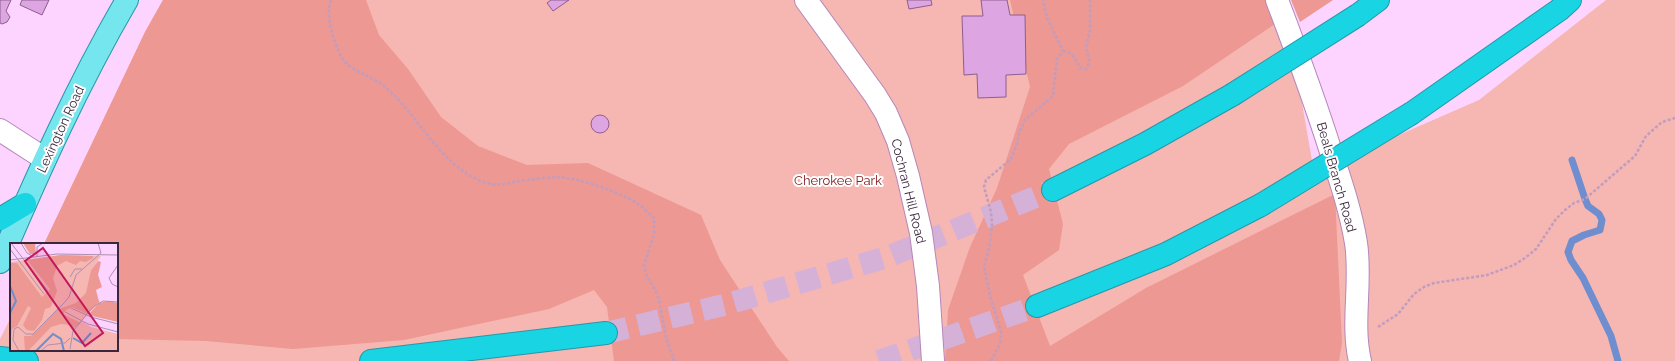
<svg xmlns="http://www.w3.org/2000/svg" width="1675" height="361" font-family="Raleway,sans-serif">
  <rect width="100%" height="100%" fill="#fcd4ff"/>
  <polygon fill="#f6b6b1" points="163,0 1284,0 1314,172 1479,100 1606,0 1675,0 1675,361 0,361 0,339 11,317 11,350 117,350 117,244 44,244 145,32"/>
  <g fill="#ed9892">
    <polygon points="163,0 366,0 379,35 408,69 441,117 478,146 527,165 588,163 701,215 720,260 777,347 789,361 614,361 607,307 594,290 549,309 404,340 293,349 206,341 117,339 117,244 44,244 145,32"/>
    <polygon points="1010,0 1267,0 1275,24 1183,86 1069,144 1049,169 1063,224 1059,250 1023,275 1050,346 1146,288 1335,194 1342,343 1339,361 945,361 948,310 970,247 997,188 1030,87"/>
    <polygon points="1291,0 1333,0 1300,22"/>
  </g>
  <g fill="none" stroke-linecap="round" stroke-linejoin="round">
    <polyline stroke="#6f8ecf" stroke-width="7" points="1572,160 1585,199 1588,206 1599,214 1602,220 1600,230 1584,235 1572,241 1568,252 1571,260 1583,278 1611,336 1618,361"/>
  </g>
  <g fill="#dda5e1" stroke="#8c5f8f">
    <polygon points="0,0 11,0 6,11 10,17 7,22 2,24 0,23"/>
    <polygon points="22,0 49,0 42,15 20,5"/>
    <polygon points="551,0 569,0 553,11 547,3"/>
    <polygon points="907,0 931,0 932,5 909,9"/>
    <polygon points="981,0 1007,0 1010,15 1025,15 1026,74 1006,75 1006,97 978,98 977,74 964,75 962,16 983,16"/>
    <circle cx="600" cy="124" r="9"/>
  </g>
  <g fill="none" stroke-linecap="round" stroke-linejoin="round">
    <g stroke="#d5b1d8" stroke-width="22" stroke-dasharray="22 11" stroke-linecap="butt">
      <polyline points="606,333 724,305 887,257 1053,190"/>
      <polyline points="879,361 1037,306"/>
    </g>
    <defs>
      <g id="minor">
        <polyline points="806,0 875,95 886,113 898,141 908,176 921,233 928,286 933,361"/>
        <path d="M1277,0C1296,50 1315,101 1331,152C1341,182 1351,212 1356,243C1362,282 1351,323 1360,361"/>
        <polyline points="0,130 45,159"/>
      </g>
      <path id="major" d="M0,262C38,173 78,84 127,0"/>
      <g id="highway">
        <polyline points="1358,15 1378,0"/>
        <polyline points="1412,113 1559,10 1570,0"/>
        <polyline points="1053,190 1145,144 1232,95"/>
        <polyline points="0,219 25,204"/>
        <polyline points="1037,306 1166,254 1261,205"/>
        <polyline points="0,358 27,361"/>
        <polyline points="371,361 606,333"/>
      </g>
    </defs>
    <use href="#minor" stroke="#b687ba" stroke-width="24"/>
    <use href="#major" stroke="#2597a9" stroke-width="24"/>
    <use href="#highway" stroke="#2597a9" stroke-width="24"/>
    <g stroke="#bf9dc1" stroke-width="2.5" stroke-dasharray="3 2" stroke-linecap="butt">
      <path d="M331,0C325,16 334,43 342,58C351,72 372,76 384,86C418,114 439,164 481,181C501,189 509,181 528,180C538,179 549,177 558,177C578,178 609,189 628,198C638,202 646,211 654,218V234L644,266L647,277L655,289L659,300L666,337L674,361"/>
      <path d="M1063,51C1072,51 1076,60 1080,68L1086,69L1088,67L1089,59L1086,47L1090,30V0"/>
      <polyline points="1378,327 1398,314 1414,294 1424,287 1434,283 1487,275 1514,265 1525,258 1536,249 1556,219 1565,210 1574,203 1585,199 1635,156 1646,136 1662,122 1675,118"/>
      <polyline points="991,361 1000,344 1001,332 990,296 984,266 989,249 992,225 991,212 984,187 986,180 1011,159 1017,144 1019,133 1025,120 1053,96 1057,59 1063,51 1047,18 1043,0"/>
    </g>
    <use href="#minor" stroke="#fff" stroke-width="22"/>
    <use href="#major" stroke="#75e5ee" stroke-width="22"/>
    <use href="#highway" stroke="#19d4e3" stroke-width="22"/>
    <defs>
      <g id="highway-bridge">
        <polyline points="1232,95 1358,15"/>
        <polyline points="1261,205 1412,113"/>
      </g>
    </defs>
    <use href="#highway-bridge" stroke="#2597a9" stroke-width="24" stroke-linecap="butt"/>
    <use href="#highway-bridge" stroke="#19d4e3" stroke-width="22"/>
  </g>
  <g text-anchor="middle" stroke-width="4" stroke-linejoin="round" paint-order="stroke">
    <g font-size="13" fill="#3a273c" stroke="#fff">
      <text transform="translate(60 129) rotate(-65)" y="5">Lexington Road</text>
      <text transform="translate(1337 177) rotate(74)" y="5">Beals Branch Road</text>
      <text transform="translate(909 191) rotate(76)" y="5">Cochran Hill Road</text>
    </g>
    <g font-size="13" fill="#842123" stroke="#fff">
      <text x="838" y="185">Cherokee Park</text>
    </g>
  </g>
  <g transform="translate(10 243)">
    <rect width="108" height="108" fill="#fcd4ff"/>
    <path d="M51,12L91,13L81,27L79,39L90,59L71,78L81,84L108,91V108H0V19Z" fill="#f6b6b1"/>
    <path d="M13,0H25L26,11H20ZM51,12L83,13V15L76,19L70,18L66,22L56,18L47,23L43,35L47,48L41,64L35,66L32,77L24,88L17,87L13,82L21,65L18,63L7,83L2,86L0,101V20H7L32,54L40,46L17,17ZM88,18L91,19L88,32L92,44L86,47L89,59L77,71L62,64L56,67L53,71L71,80L62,86L60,82L51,81L41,84L18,108H15L14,93H21L46,67L66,60L76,50L81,27ZM98,58L108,60V79L78,72L89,60Z" fill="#ed9892"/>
    <path fill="none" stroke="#6f8ecf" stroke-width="2" d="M0,43L6,58L0,70M63,95L72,100L81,90M26,108L43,91L51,96L54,108"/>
    <path fill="none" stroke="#ae8fb1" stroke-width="1" d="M1,0L38,48M11,0L17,10L24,14M0,6L34,51M27,13V4L33,0M0,17L47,11L108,12M108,22L99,35L102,41L108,44M60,34L65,26H72M61,65L81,74L108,81M55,69L78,81L108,89M60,106L63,88L83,64L93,58L108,59M9,108L3,97L4,86L8,84L16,91H23L54,60L59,54L66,32L91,10L88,0M31,108L38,102L55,100L60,95"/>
    <path fill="#c2185b" fill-opacity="0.15" stroke="#c2185b" stroke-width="2" d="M33,5L93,90L75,103L15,18Z"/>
    <rect width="108" height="108" fill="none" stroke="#3a273c" stroke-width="2"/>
  </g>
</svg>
